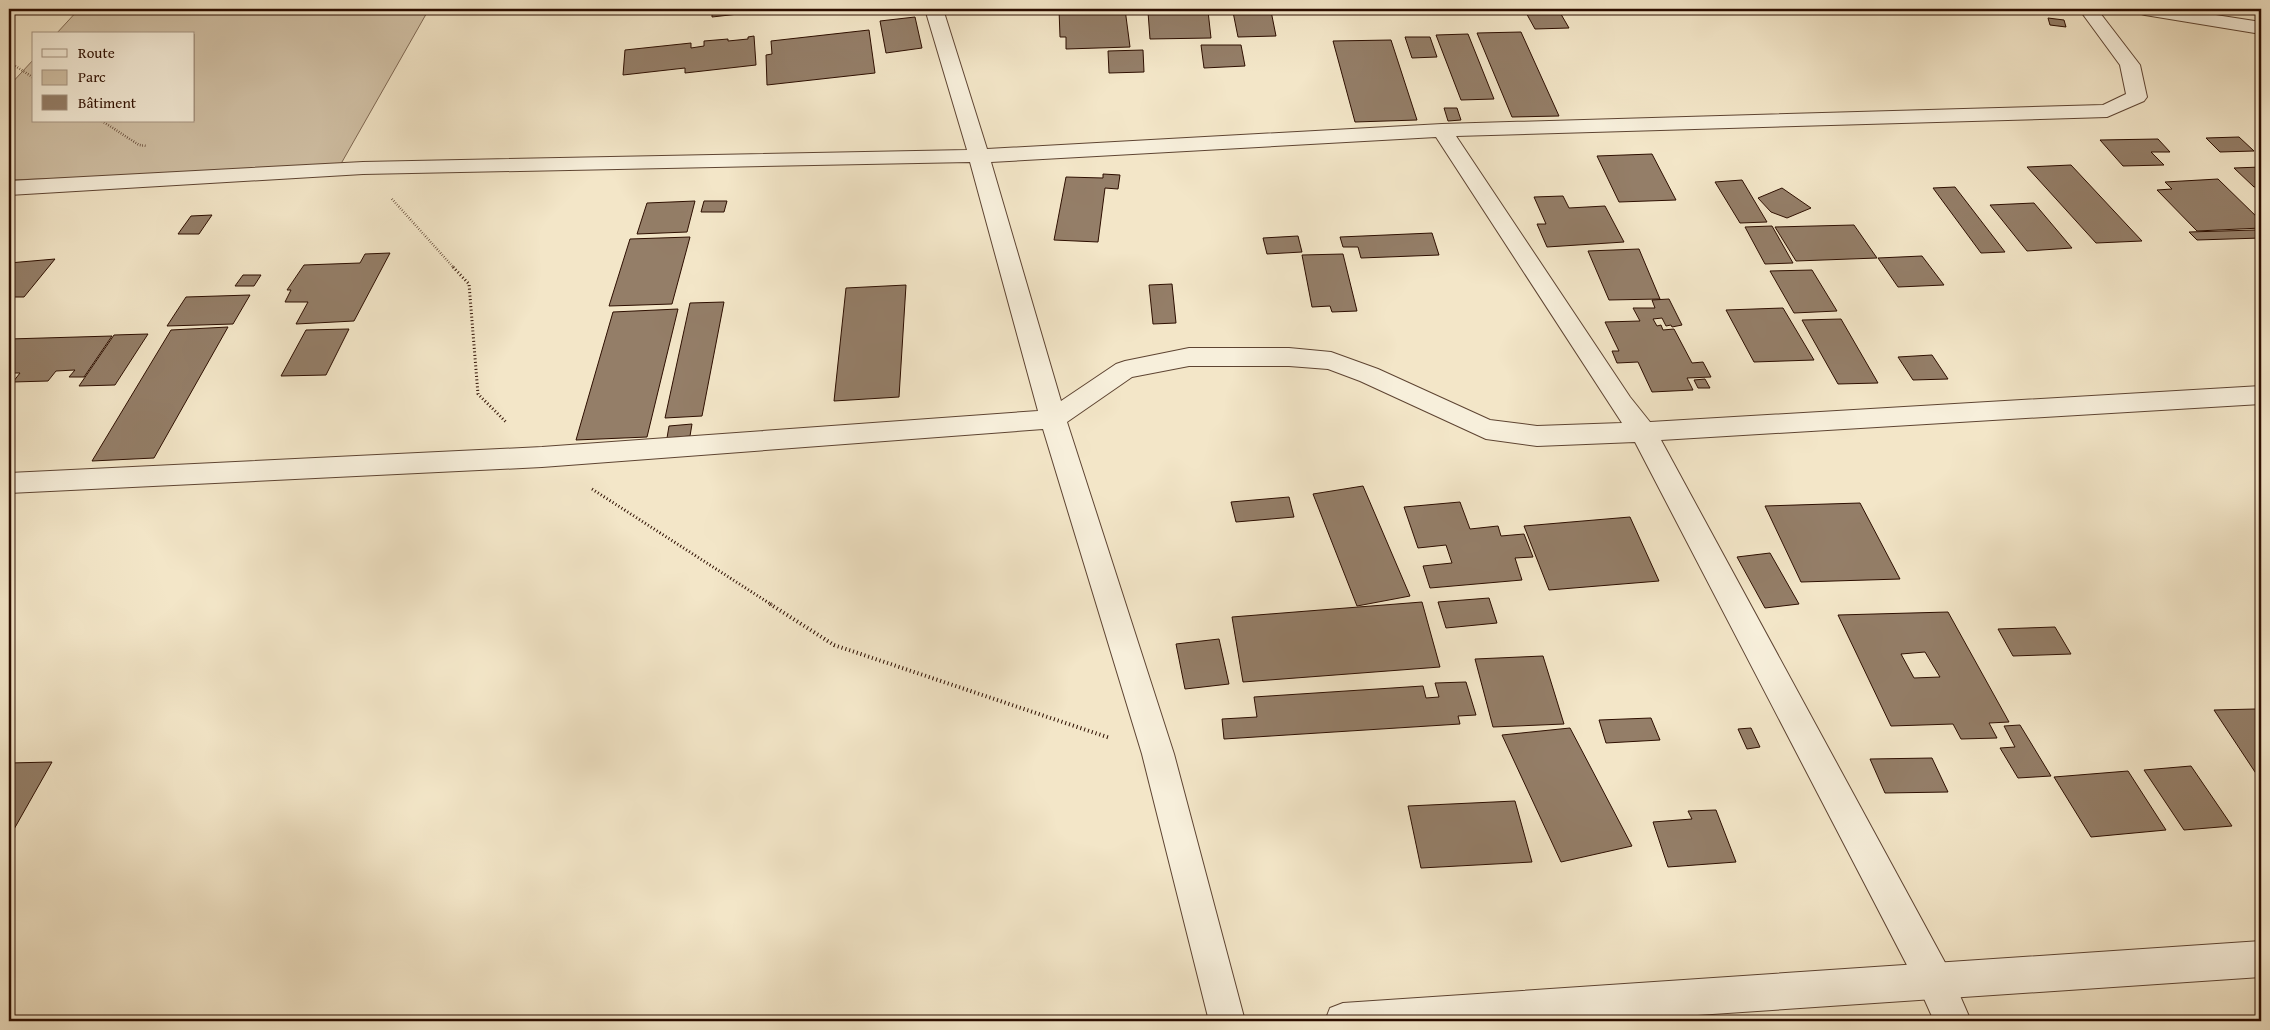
<svg xmlns="http://www.w3.org/2000/svg" width="2270" height="1030" font-family="'Gentium Book Plus',serif">
  <rect width="100%" height="100%" fill="#f3e6c8"/>
  <filter id="stains"><feTurbulence type="fractalNoise" baseFrequency=".004" numOctaves="4"/><feColorMatrix values="0 0 0 0 .2 0 0 0 0 .09 0 0 0 0 .02 0 0 0 .5 -.17"/></filter>
  <radialGradient id="worn" r=".72"><stop offset=".6" stop-color="#630" stop-opacity="0"/><stop offset="1" stop-color="#630" stop-opacity=".3"/></radialGradient>
  <polygon fill="#d1c1a6" stroke="#7f6853" points="79,9 429,9 338,169 9,180 9,86 34,59 34,121 194,121 194,34 56,34"/>
  <g fill="#947e68" stroke="#2d0e00" fill-rule="evenodd">
    <polygon points="712,9 755,9 756,12 712,17"/>
    <polygon points="1059,9 1125,9 1130,47 1066,49 1066,37 1060,37"/>
    <polygon points="1524,9 1558,9 1569,28 1535,29"/>
    <polygon points="1208,11 1211,38 1150,39 1148,12"/>
    <polygon points="1271,11 1276,36 1238,37 1233,12"/>
    <polygon points="915,17 922,48 886,53 880,21"/>
    <polygon points="2048,18 2064,20 2066,27 2050,25"/>
    <polygon points="869,30 875,73 767,85 766,55 772,54 771,41"/>
    <polygon points="1521,32 1559,116 1512,117 1477,33"/>
    <polygon points="1468,34 1494,99 1461,100 1436,35"/>
    <polygon points="754,36 756,65 685,73 685,68 623,75 625,50 691,43 691,48 704,46 704,41 728,39 728,41 748,39 748,37"/>
    <polygon points="1405,37 1430,37 1437,57 1412,58"/>
    <polygon points="1391,40 1417,120 1355,122 1333,41"/>
    <polygon points="1201,45 1241,45 1245,66 1204,68"/>
    <polygon points="1143,50 1144,72 1109,73 1108,51"/>
    <polygon points="1444,108 1457,108 1461,120 1448,121"/>
    <polygon points="2239,137 2254,151 2220,152 2206,138"/>
    <polygon points="2158,139 2170,152 2151,152 2164,165 2123,166 2100,140"/>
    <polygon points="1652,154 1676,200 1619,202 1597,156"/>
    <polygon points="2071,165 2142,241 2096,243 2027,167"/>
    <polygon points="2261,167 2261,187 2254,187 2234,168"/>
    <polygon points="1103,174 1120,175 1118,189 1105,188 1098,242 1054,240 1066,177 1103,178"/>
    <polygon points="2218,179 2261,221 2261,228 2197,231 2157,190 2172,189 2165,182"/>
    <polygon points="1742,180 1767,222 1740,223 1715,182"/>
    <polygon points="1955,187 2005,252 1981,253 1933,188"/>
    <polygon points="1782,188 1811,208 1787,218 1771,212 1758,198"/>
    <polygon points="1563,196 1569,208 1605,206 1624,242 1547,247 1537,224 1546,224 1534,197"/>
    <polygon points="695,201 687,232 637,234 647,203"/>
    <polygon points="704,201 727,201 724,212 701,212"/>
    <polygon points="2034,203 2072,248 2027,251 1990,205"/>
    <polygon points="212,215 199,234 178,234 191,216"/>
    <polygon points="1854,225 1877,258 1796,261 1775,227"/>
    <polygon points="1772,226 1793,263 1765,264 1745,227"/>
    <polygon points="2255,230 2261,238 2197,240 2189,232"/>
    <polygon points="1432,233 1439,255 1361,258 1358,247 1343,247 1340,237"/>
    <polygon points="1298,236 1302,252 1267,254 1263,238"/>
    <polygon points="690,237 672,304 609,306 630,239"/>
    <polygon points="1639,249 1660,299 1609,300 1588,251"/>
    <polygon points="390,253 354,321 296,324 308,302 285,302 291,290 287,290 304,265 360,263 365,254"/>
    <polygon points="1343,254 1357,311 1332,312 1330,306 1312,307 1302,255"/>
    <polygon points="1922,256 1944,285 1898,287 1878,258"/>
    <polygon points="55,259 24,297 9,297 9,263"/>
    <polygon points="1812,270 1837,311 1794,313 1770,271"/>
    <polygon points="243,275 261,275 254,286 235,286"/>
    <polygon points="1172,284 1176,323 1153,324 1149,285"/>
    <polygon points="906,285 899,397 834,401 846,288"/>
    <polygon points="250,295 233,324 167,326 186,297"/>
    <polygon points="1669,299 1682,325 1672,327 1671,325 1666,326 1662,318 1653,319 1657,326 1661,325 1663,330 1674,329 1692,363 1703,362 1711,377 1687,378 1693,390 1652,392 1638,362 1617,363 1612,351 1619,351 1605,322 1640,321 1633,308 1655,308 1652,300"/>
    <polygon points="724,302 702,416 665,418 690,303"/>
    <polygon points="1783,308 1814,360 1754,362 1726,310"/>
    <polygon points="678,309 647,437 576,440 613,312"/>
    <polygon points="1841,319 1878,383 1838,384 1802,320"/>
    <polygon points="228,327 154,458 92,461 171,330"/>
    <polygon points="349,329 326,375 281,376 306,330"/>
    <polygon points="148,334 115,385 79,386 114,335"/>
    <polygon points="112,336 84,377 69,377 75,370 56,371 48,381 13,382 20,373 9,373 9,339"/>
    <polygon points="1932,355 1948,379 1913,380 1898,357"/>
    <polygon points="1705,379 1710,388 1698,388 1694,380"/>
    <polygon points="692,424 690,436 667,438 669,426"/>
    <polygon points="1363,486 1410,596 1357,606 1313,494"/>
    <polygon points="1289,497 1294,517 1236,522 1231,502"/>
    <polygon points="1460,502 1470,529 1498,526 1501,536 1524,534 1533,557 1515,558 1522,580 1430,588 1423,566 1452,563 1446,545 1418,548 1404,507"/>
    <polygon points="1860,503 1900,579 1801,582 1765,506"/>
    <polygon points="1630,517 1659,581 1549,590 1524,526"/>
    <polygon points="1770,553 1799,604 1765,608 1737,557"/>
    <polygon points="1489,598 1497,623 1446,628 1438,602"/>
    <polygon points="1422,602 1440,667 1243,682 1232,617"/>
    <path d="M1948,612L2009,722L1989,723L1997,738L1961,739L1953,724L1891,726L1838,615ZM1925,652L1940,677L1914,678L1901,654Z"/>
    <polygon points="2055,627 2071,654 2013,656 1998,629"/>
    <polygon points="1219,639 1229,684 1185,689 1176,644"/>
    <polygon points="1543,656 1564,724 1493,727 1475,659"/>
    <polygon points="1466,682 1476,715 1458,716 1460,724 1224,739 1222,719 1257,717 1254,697 1423,686 1426,698 1439,697 1435,683"/>
    <polygon points="2255,709 2261,718 2261,781 2214,710"/>
    <polygon points="1651,718 1660,740 1606,743 1599,720"/>
    <polygon points="2020,725 2051,776 2018,778 2000,748 2015,747 2004,726"/>
    <polygon points="1570,728 1632,846 1561,862 1502,735"/>
    <polygon points="1751,728 1760,747 1747,749 1738,729"/>
    <polygon points="1932,758 1948,792 1885,793 1870,759"/>
    <polygon points="52,762 9,838 9,763"/>
    <polygon points="2191,766 2232,826 2184,830 2144,770"/>
    <polygon points="2128,771 2166,830 2091,837 2054,777"/>
    <polygon points="1515,801 1532,862 1421,868 1408,806"/>
    <polygon points="1716,810 1736,862 1668,867 1653,822 1692,819 1688,811"/>
  </g>
  <g fill="none" stroke-linecap="round" stroke-linejoin="round">
    <defs>
      <g id="minor">
        <path d="M925,9H943L987,149L1442,124L2103,105L2126,94L2120,65L2079,9H2097L2140,65L2147,97L2144,101L2107,117L1456,136L1630,397L1650,422L2261,386V404L1661,440L1948,968L1971,1021H1934L1922,994L1635,442L1537,446L1486,439L1360,381L1328,369L1289,366H1189L1132,377L1067,422L1174,754L1245,1021H1209L1142,754L1043,429L542,467L9,493V473L542,447L1038,411L970,162L363,174L9,195V181L363,162L967,150ZM1436,137L1622,423L1537,426L1490,420L1378,369L1331,352L1289,348H1189L1125,361L1116,364L1061,401L991,162Z"/>
        <polygon points="2136,9 2177,9 2261,22 2261,34 2145,15 2138,13"/>
      </g>
      <polygon id="tertiary" points="2261,941 2261,977 1608,1021 1325,1021 1330,1008 1343,1003"/>
    </defs>
    <use href="#minor" stroke="#5e4432" stroke-width="2"/>
    <use href="#tertiary" stroke="#5e4432" stroke-width="2"/>
    <g stroke="#2d0e00" stroke-width="2.5" stroke-dasharray="0.5 2" stroke-linecap="butt">
      <polyline points="9,62 34,78"/>
      <polyline points="102,121 139,145 147,146"/>
      <polyline points="392,199 454,268"/>
    </g>
    <g stroke="#2d0e00" stroke-width="3" stroke-dasharray="1 2.5" stroke-linecap="butt">
      <polyline points="453,267 469,284 478,394 507,423"/>
      <polyline points="592,489 772,605"/>
    </g>
    <polyline stroke="#2d0e00" stroke-width="4" stroke-dasharray="1 3" stroke-linecap="butt" points="770,604 834,645 1110,738"/>
    <use href="#minor" fill="#f7efdb" fill-rule="evenodd"/>
    <use href="#tertiary" fill="#f7efdb" fill-rule="evenodd"/>
  </g>
  <rect width="2270" height="1030" fill="none" stroke="#f3e6c8" stroke-width="30"/>
  <rect x="10" y="10" width="2250" height="1010" fill="none" stroke="#2d0e00" stroke-width="2.5"/>
  <rect x="15" y="15" width="2240" height="1000" fill="none" stroke="#2d0e00"/>
  <rect x="32" y="32" width="162" height="90" fill="#f7efdb" stroke="#a69583"/>
  <rect x="42" y="49" width="25" height="8" fill="#f7efdb" stroke="#a69583"/>
  <text x="78" y="58" font-size="15" fill="#2d0e00">Route</text>
  <rect x="42" y="70" width="25" height="15" fill="#d1c1a6" stroke="#a69583"/>
  <text x="78" y="82" font-size="15" fill="#2d0e00">Parc</text>
  <rect x="42" y="95" width="25" height="15" fill="#947e68" stroke="#a69583"/>
  <text x="78" y="108" font-size="15" fill="#2d0e00">Bâtiment</text>
  <rect width="100%" height="100%" filter="url(#stains)"/>
  <rect width="100%" height="100%" fill="url(#worn)"/>
</svg>
